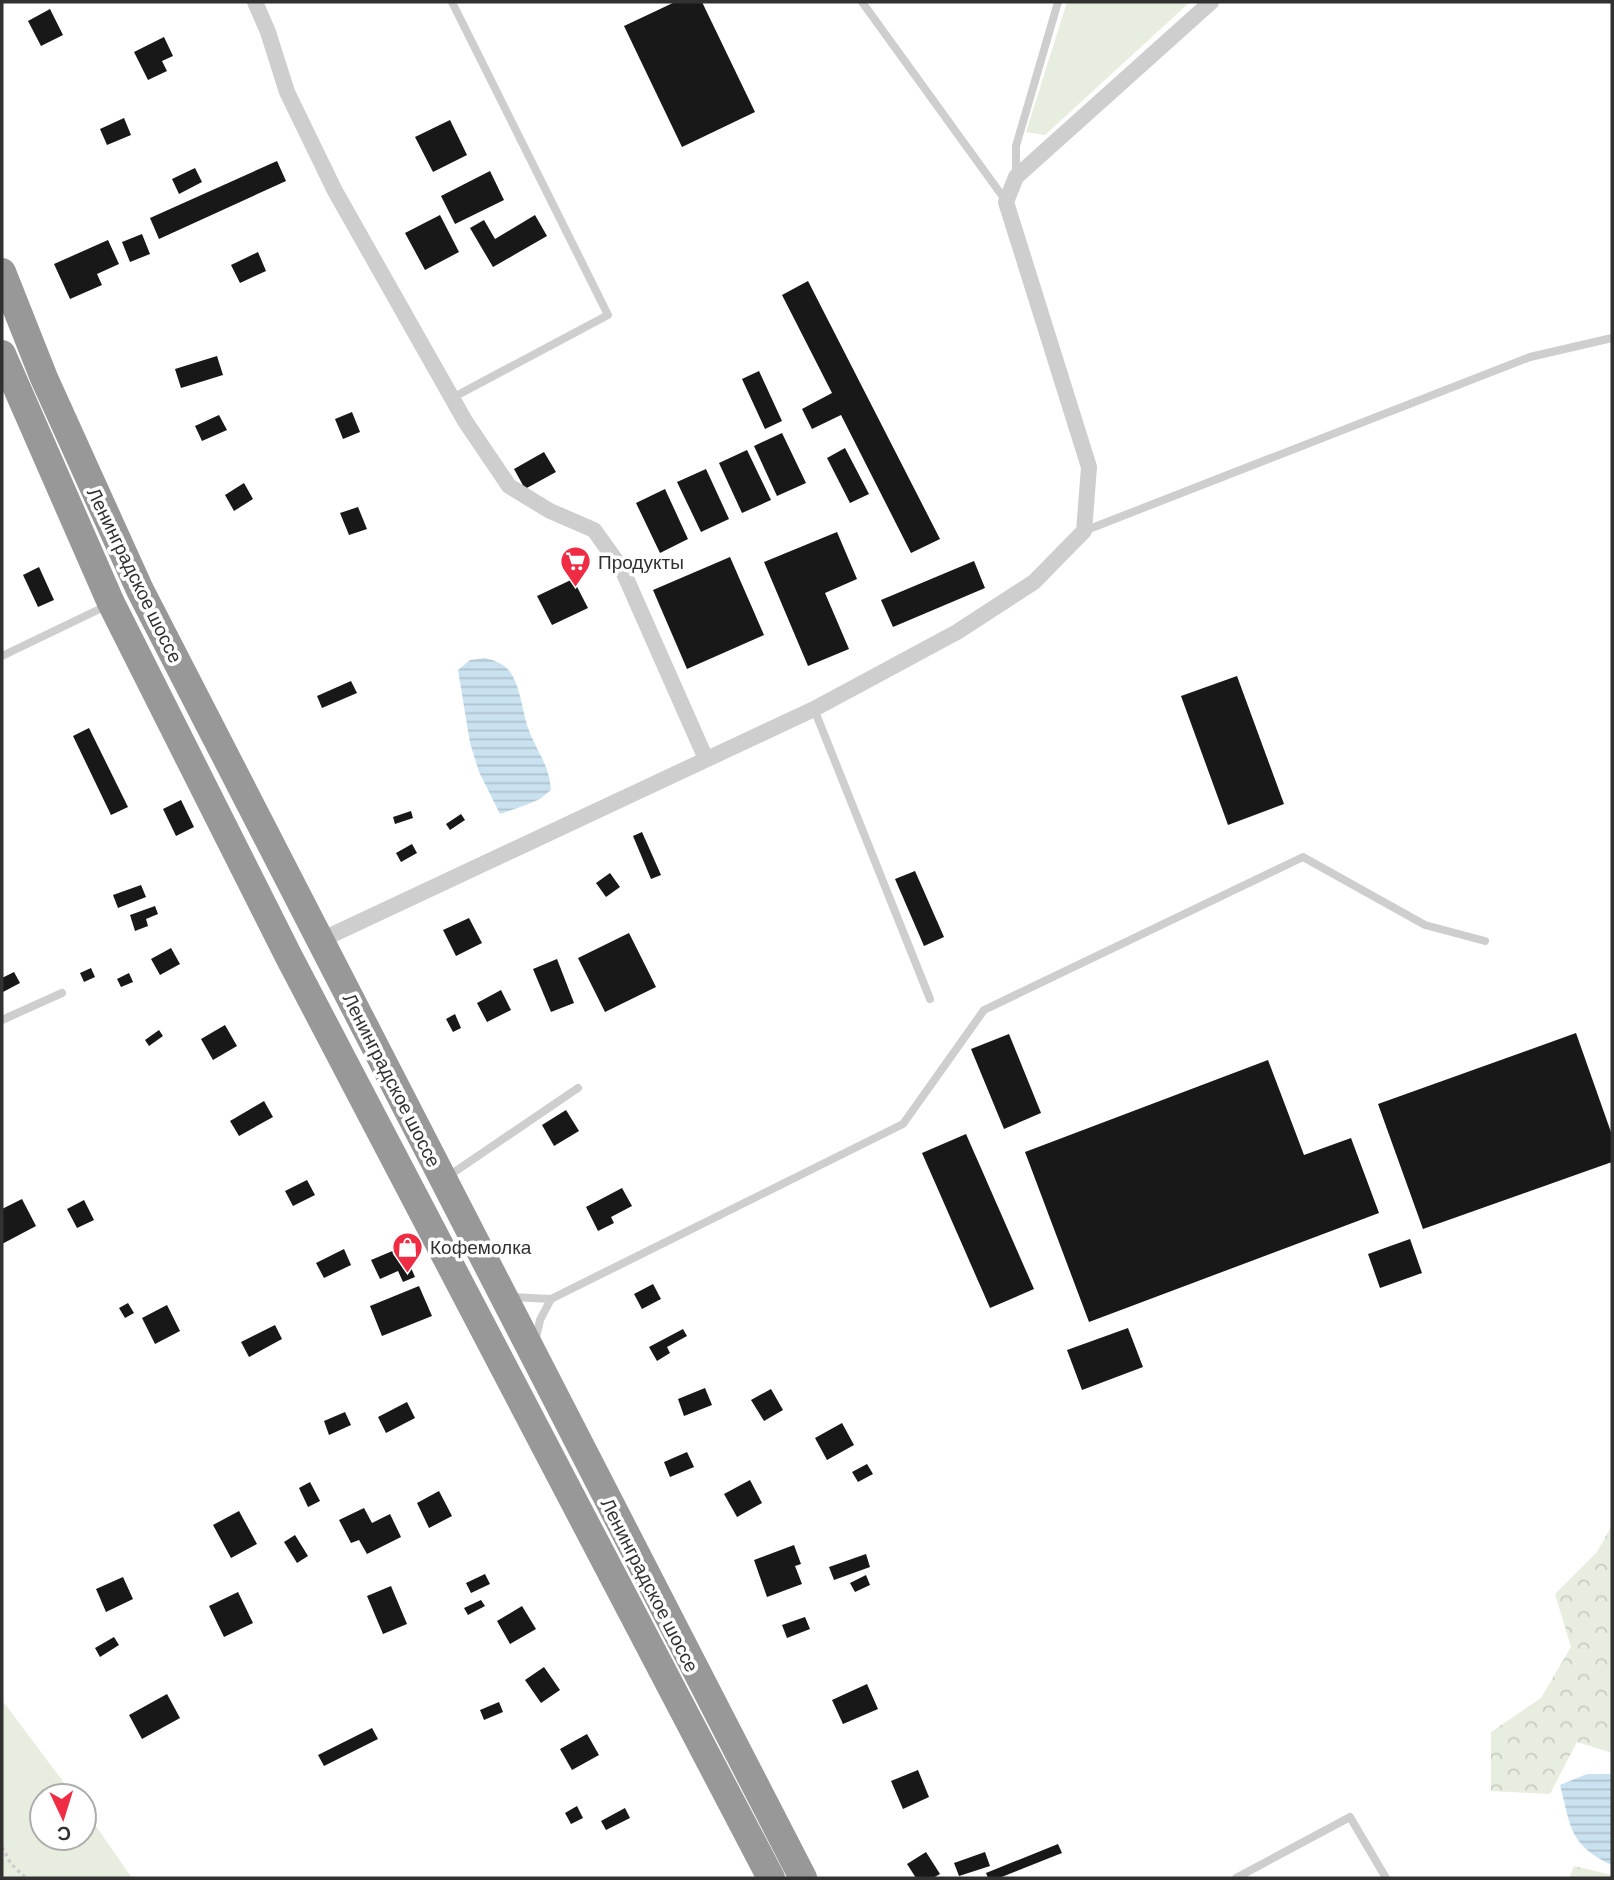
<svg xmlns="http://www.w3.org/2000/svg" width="1614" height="1880" font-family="Barlow,sans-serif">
  <defs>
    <pattern id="forest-crowns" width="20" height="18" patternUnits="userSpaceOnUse" patternTransform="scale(1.75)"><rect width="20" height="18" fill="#e8eedf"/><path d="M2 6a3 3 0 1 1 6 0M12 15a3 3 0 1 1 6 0" fill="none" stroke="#c7cdc0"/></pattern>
    <pattern id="water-rules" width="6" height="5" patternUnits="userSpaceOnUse" patternTransform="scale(1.75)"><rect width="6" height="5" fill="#cae2ef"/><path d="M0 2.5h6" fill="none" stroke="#aec2cd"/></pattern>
  </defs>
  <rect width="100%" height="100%" fill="#fff"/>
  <g fill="#e8eedf">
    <polygon points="1067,2 1190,2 1045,135 1026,132"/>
    <polygon points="2,1700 74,1796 42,1796 42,1838 84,1838 84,1809 132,1878 2,1878"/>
  </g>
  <g fill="url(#forest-crowns)">
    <polygon points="1612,1525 1612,1753 1577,1742 1550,1794 1491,1791 1491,1732 1541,1698 1571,1647 1555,1594 1597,1552"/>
    <polygon points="1574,1866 1612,1875 1612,1878 1569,1878"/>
  </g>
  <g fill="url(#water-rules)">
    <path d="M485,658C496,661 506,664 512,675C522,692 522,714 530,733C539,755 549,765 551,790L540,799L526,805L500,814L479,772L470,743L458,670L470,660Z"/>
    <path d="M1587,1774H1612V1865C1569,1845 1571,1827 1560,1785Z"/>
  </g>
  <g fill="#181818">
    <polygon points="675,2 702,2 755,112 682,147 624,26"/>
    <polygon points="50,9 63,35 41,46 28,21"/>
    <polygon points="164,37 173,56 162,61 167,71 148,80 134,52"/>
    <polygon points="124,118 131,135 107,145 100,129"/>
    <polygon points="450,120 467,155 433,172 415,137"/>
    <polygon points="277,161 286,181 159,239 150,218"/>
    <polygon points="195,168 202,182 179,194 172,179"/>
    <polygon points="490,171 504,200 455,224 441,196"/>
    <polygon points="440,215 459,252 425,270 405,233"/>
    <polygon points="535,215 547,236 493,267 470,228 484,220 495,239"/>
    <polygon points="142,234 150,254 130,262 122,242"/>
    <polygon points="108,240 119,264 97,274 102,285 70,299 54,264"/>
    <polygon points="258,252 266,271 240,283 231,265"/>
    <polygon points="808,281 940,539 911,553 841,415 812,429 802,409 832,393 782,295"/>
    <polygon points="217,356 223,375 181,388 175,369"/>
    <polygon points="759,371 782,421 765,429 742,379"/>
    <polygon points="352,412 360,432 343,439 335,419"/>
    <polygon points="219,415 227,430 202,441 195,426"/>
    <polygon points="782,433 806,483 777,496 754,446"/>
    <polygon points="845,448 869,494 850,503 827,458"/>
    <polygon points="747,450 771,500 742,513 719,463"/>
    <polygon points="544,452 556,472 525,489 514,469"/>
    <polygon points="706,469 729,519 701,532 677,482"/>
    <polygon points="244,483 253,499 234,511 225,495"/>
    <polygon points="665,489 688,539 660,553 636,503"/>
    <polygon points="358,507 367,529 349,535 340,513"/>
    <polygon points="837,532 857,579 825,593 849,649 808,666 764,562"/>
    <polygon points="730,557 764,635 687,669 653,590"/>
    <polygon points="974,561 985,588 893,627 881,600"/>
    <polygon points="39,567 54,600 38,607 23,575"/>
    <polygon points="573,579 588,608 552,625 537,596"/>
    <polygon points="1237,676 1284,804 1228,825 1181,696"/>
    <polygon points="351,681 357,693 322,708 317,696"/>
    <polygon points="89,728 128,807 111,815 73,736"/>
    <polygon points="181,800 194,827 176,836 163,809"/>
    <polygon points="411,811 413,818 395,824 393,817"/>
    <polygon points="461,814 465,820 450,830 446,824"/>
    <polygon points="642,832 661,875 651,879 633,836"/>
    <polygon points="412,844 417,853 401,862 396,853"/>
    <polygon points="915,871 944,937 924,946 895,879"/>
    <polygon points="610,873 620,887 606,897 596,883"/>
    <polygon points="141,885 146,897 118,908 113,895"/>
    <polygon points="155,906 158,914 146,919 148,926 135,931 130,915"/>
    <polygon points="469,918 482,943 456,956 443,930"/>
    <polygon points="629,933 656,987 605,1012 578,958"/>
    <polygon points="171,948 180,964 160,975 151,959"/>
    <polygon points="557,959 574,1003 551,1012 533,969"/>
    <polygon points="91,968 95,977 84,982 80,973"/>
    <polygon points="14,972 20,983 3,992 2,978"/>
    <polygon points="129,973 133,982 121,987 117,979"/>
    <polygon points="501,990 511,1010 487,1022 477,1003"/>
    <polygon points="455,1014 461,1028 453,1032 446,1019"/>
    <polygon points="225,1025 237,1046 213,1060 201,1039"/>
    <polygon points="159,1030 163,1036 149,1046 145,1040"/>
    <polygon points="1576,1033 1612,1135 1612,1162 1423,1229 1378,1104"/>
    <polygon points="1009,1034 1041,1113 1004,1129 971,1049"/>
    <polygon points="1268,1060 1304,1155 1351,1138 1379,1213 1089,1322 1025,1152"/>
    <polygon points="264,1101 273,1117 239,1136 230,1121"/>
    <polygon points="566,1110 579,1131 554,1146 542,1125"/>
    <polygon points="966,1134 1034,1289 990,1308 922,1153"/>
    <polygon points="307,1180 315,1195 293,1206 285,1191"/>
    <polygon points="622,1188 632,1206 611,1217 614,1223 598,1231 586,1207"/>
    <polygon points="22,1199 36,1226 2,1244 2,1209"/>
    <polygon points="84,1200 94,1220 77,1228 67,1209"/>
    <polygon points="1410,1239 1422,1273 1380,1288 1368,1254"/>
    <polygon points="402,1247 415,1277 403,1282 398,1271 380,1279 371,1260"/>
    <polygon points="344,1249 351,1265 324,1278 316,1263"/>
    <polygon points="653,1284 661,1299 642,1309 634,1294"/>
    <polygon points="419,1286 432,1316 382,1336 370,1306"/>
    <polygon points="128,1303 134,1313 125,1318 119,1308"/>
    <polygon points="167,1305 180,1331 155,1344 142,1318"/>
    <polygon points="275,1325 282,1339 249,1357 241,1342"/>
    <polygon points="1128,1328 1143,1367 1082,1390 1067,1350"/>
    <polygon points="683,1329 687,1336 667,1347 670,1353 657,1361 649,1347"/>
    <polygon points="705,1388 712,1405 684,1416 678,1399"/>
    <polygon points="771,1389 783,1410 764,1421 751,1400"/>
    <polygon points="407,1402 415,1418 386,1433 378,1417"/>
    <polygon points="345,1412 351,1425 329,1435 324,1421"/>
    <polygon points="842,1423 854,1445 827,1460 815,1438"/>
    <polygon points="687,1452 694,1467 670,1477 664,1462"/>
    <polygon points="867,1464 873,1474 858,1482 852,1472"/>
    <polygon points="750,1480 762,1503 737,1517 724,1494"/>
    <polygon points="310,1482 320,1501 308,1507 299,1488"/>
    <polygon points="439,1491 452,1516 429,1528 417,1503"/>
    <polygon points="364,1508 372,1523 390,1514 401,1537 367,1554 359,1540 351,1543 339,1520"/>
    <polygon points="239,1511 257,1544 231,1558 213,1525"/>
    <polygon points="295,1535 308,1556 297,1563 284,1542"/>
    <polygon points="794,1545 801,1564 795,1566 802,1584 767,1597 754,1560"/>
    <polygon points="866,1554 870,1567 834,1580 829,1567"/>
    <polygon points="485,1574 490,1584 471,1593 466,1583"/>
    <polygon points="866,1575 870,1585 855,1592 850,1583"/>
    <polygon points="123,1577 133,1599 106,1612 96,1589"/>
    <polygon points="391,1586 407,1624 383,1634 367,1596"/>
    <polygon points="238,1592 253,1623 224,1637 209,1606"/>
    <polygon points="481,1600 485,1606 468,1615 464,1608"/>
    <polygon points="522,1606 536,1629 510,1644 497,1621"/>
    <polygon points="805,1617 810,1629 787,1638 782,1625"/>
    <polygon points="114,1637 119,1645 100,1657 95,1648"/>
    <polygon points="544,1667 560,1690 541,1703 525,1680"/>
    <polygon points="867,1684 878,1709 843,1724 832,1700"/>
    <polygon points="167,1694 180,1718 142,1739 129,1715"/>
    <polygon points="499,1702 503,1712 484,1720 480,1710"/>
    <polygon points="372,1728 378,1739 324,1766 318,1755"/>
    <polygon points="587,1734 599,1755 572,1770 560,1749"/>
    <polygon points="918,1770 929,1797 903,1809 891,1781"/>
    <polygon points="577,1806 583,1818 571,1824 565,1813"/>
    <polygon points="625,1808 630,1818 606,1830 601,1821"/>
    <polygon points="1058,1844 1062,1853 999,1878 988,1878 986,1873"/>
    <polygon points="926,1852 940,1874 933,1878 916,1878 907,1864"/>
    <polygon points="985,1852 990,1866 959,1876 954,1863"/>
  </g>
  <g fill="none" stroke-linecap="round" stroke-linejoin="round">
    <polyline stroke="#cecece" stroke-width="3.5" stroke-dasharray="3.5 3.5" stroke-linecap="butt" points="2,1847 11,1864 26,1878"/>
    <g stroke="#cecece" stroke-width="8">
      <polyline points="452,2 608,315 452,398"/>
      <polyline points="862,2 1006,201"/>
      <polyline points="1016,175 1016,146 1058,2"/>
      <polyline points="1084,531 1530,357 1612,338"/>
      <polyline points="2,656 106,606"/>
      <polyline points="814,709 930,999"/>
      <polyline points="2,1020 62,993"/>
      <polyline points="447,1177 578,1088"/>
      <polyline points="512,1297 551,1299 903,1124 984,1010 1303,857 1425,925 1485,941"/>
      <polyline points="535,1342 540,1320 551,1299"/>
      <polyline points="1236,1878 1350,1817 1386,1878"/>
    </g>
    <g stroke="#cecece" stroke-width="16">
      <polyline points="255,2 268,32 287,92 335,191 465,421 509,486 550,511 594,530 622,569 706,759"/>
      <polyline points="321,940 814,709 957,632 1034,582 1084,531 1089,467 1006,202 1016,177 1211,2"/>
    </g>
    <g stroke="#989898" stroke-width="28">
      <polyline points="2,272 44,378 140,590 803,1878"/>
      <polyline points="2,354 111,603 289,957 771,1878"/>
    </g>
  </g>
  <defs>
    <symbol id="supermarket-pin" viewBox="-11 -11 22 30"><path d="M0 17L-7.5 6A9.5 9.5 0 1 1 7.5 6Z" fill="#ef2c43" stroke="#fff"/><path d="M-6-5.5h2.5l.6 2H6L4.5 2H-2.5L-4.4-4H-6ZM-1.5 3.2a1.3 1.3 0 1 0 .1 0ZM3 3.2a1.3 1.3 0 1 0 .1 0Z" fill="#fff"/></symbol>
    <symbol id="shop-pin" viewBox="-11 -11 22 30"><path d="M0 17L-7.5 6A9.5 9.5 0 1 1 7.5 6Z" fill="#ef2c43" stroke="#fff"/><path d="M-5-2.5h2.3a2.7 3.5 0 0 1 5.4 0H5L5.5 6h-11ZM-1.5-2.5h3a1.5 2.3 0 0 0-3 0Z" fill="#fff"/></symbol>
  </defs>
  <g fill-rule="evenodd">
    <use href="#supermarket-pin" x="558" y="544" width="35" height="47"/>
    <use href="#shop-pin" x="390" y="1230" width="35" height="47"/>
  </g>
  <g text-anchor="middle" stroke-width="7" stroke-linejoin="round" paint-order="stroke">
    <g font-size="19" fill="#313131" stroke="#fff" text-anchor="start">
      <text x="598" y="569">Продукты</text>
      <text x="430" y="1254">Кофемолка</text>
    </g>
    <g font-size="19" fill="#313131" stroke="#fff">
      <text transform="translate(135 575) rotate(64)" y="7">Ленинградское шоссе</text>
      <text transform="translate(392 1080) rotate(63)" y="7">Ленинградское шоссе</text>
      <text transform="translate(650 1585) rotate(63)" y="7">Ленинградское шоссе</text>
    </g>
  </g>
  <rect width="1614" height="1880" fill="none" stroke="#313131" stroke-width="7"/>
  <g transform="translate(63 1817) rotate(176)"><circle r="33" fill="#ffffff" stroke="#adadad" stroke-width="2"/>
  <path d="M0-5L12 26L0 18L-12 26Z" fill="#ef2c43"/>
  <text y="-10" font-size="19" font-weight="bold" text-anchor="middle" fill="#313131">С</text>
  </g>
</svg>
